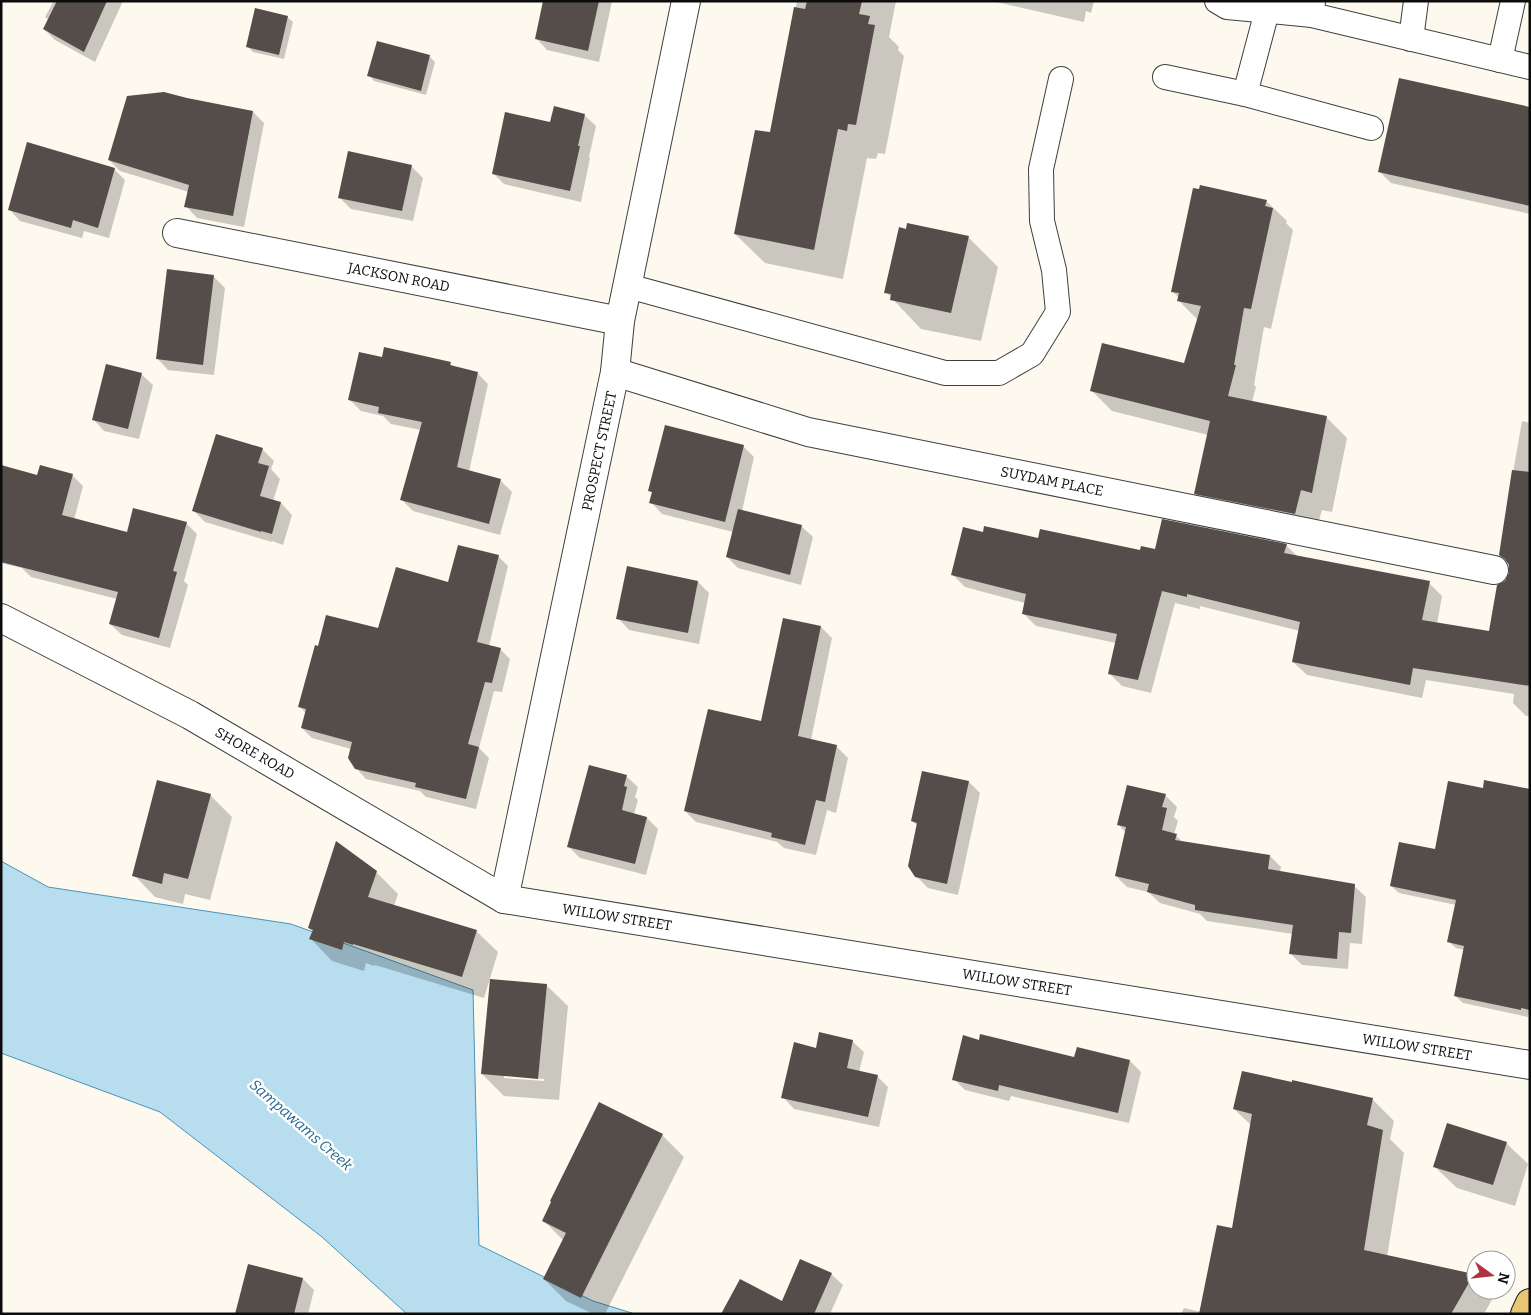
<svg xmlns="http://www.w3.org/2000/svg" width="1531" height="1315" font-family="Bitter,serif">
  <rect width="100%" height="100%" fill="#fdf9ee"/>
  <polygon fill="#b8ddee" stroke="#4894bd" points="1,861 48,887 291,924 473,990 479,1245 593,1301 635,1314 407,1314 322,1237 160,1112 1,1053"/>
  <g fill="#0003" fill-rule="evenodd">
    <polygon points="54,1 123,1 95,62 55,40 44,29 49,20 45,17"/>
    <polygon points="544,1 612,1 599,62 547,50 536,38"/>
    <polygon points="797,1 896,1 889,37 899,47 898,50 904,56 885,154 878,153 876,159 867,158 843,279 765,263 735,234 771,134"/>
    <polygon points="992,1 1094,1 1091,13 1086,11 1084,22"/>
    <polygon points="287,17 293,22 284,59 253,52 248,47"/>
    <polygon points="429,56 435,62 426,95 374,81 369,75"/>
    <polygon points="1530,108 1530,214 1391,183 1380,172"/>
    <polygon points="253,112 264,123 244,227 197,218 186,206 189,192 120,171 109,160"/>
    <polygon points="584,115 596,126 589,157 590,158 581,202 504,184 493,173 551,124"/>
    <polygon points="411,166 423,178 413,221 351,209 339,197"/>
    <polygon points="114,169 125,180 109,238 84,231 82,238 20,221 9,209"/>
    <polygon points="1266,201 1287,221 1286,223 1293,230 1271,329 1264,327 1254,385 1256,387 1252,402 1326,417 1347,438 1332,512 1322,510 1315,534 1216,514 1195,493 1208,435 1112,411 1091,390 1184,365 1198,320 1179,301 1179,298 1172,291"/>
    <polygon points="969,238 998,267 981,341 921,329 886,292"/>
    <polygon points="213,276 225,288 214,375 168,370 157,358"/>
    <polygon points="383,358 450,363 455,368 477,373 488,384 469,472 500,480 512,492 500,535 413,511 402,500 421,430 391,424 383,416 361,411 350,400"/>
    <polygon points="141,374 153,385 139,439 104,431 93,419"/>
    <polygon points="1522,421 1530,423 1530,716 1526,716 1513,703 1514,694 1426,680 1422,698 1307,675 1293,662 1300,631 1200,606 1200,609 1175,603 1151,693 1122,686 1109,673 1116,643 1036,626 1023,613 1025,603 965,587 952,574 984,534 1141,552 1286,545 1298,557 1429,583 1442,596 1437,624 1490,632 1506,582 1511,573 1510,565 1500,555 1510,490"/>
    <polygon points="743,446 754,457 742,511 801,526 813,537 801,585 738,568 727,557 733,532 662,514 651,502 653,494 650,491"/>
    <polygon points="262,449 274,461 271,469 280,479 273,501 281,503 292,515 283,545 272,541 272,542 205,522 193,510"/>
    <polygon points="1,466 38,476 72,475 83,486 74,520 128,534 186,523 197,534 184,581 188,585 170,648 122,635 110,624 117,599 31,577 22,568 1,563"/>
    <polygon points="498,556 508,566 489,646 500,649 510,659 502,692 494,691 479,748 489,758 476,809 426,797 420,791 366,779 356,768 351,749 312,738 302,728 306,713 299,706 318,647 379,630 449,584"/>
    <polygon points="698,582 709,593 699,644 629,630 618,618"/>
    <polygon points="821,627 832,638 811,740 836,746 848,758 836,813 827,810 816,855 784,848 777,842 696,822 685,811 762,722"/>
    <polygon points="626,776 638,787 635,797 638,800 634,814 647,818 658,829 646,875 580,858 569,847"/>
    <polygon points="969,782 980,793 958,895 928,888 916,876 918,826 912,821"/>
    <polygon points="1484,789 1530,790 1530,1015 1528,1015 1528,1017 1463,1003 1455,996 1464,950 1456,948 1448,941 1456,905 1399,893 1391,886 1436,851"/>
    <polygon points="210,795 232,817 210,900 185,894 183,904 155,897 134,875"/>
    <polygon points="1165,795 1177,807 1174,817 1178,821 1174,834 1184,843 1270,856 1281,867 1280,872 1354,886 1366,897 1362,944 1350,943 1348,969 1302,965 1291,954 1293,934 1207,921 1200,914 1160,903 1148,892 1127,887 1116,876 1126,833 1118,824"/>
    <polygon points="376,872 398,894 394,906 476,931 498,952 484,998 375,965 374,966 366,963 364,971 332,961 311,939 313,932 309,928"/>
    <path d="M546,985L568,1006L559,1100L504,1096L482,1074ZM504,1075L544,1079V1081L504,1078Z"/>
    <polygon points="852,1041 864,1052 859,1072 877,1076 888,1087 879,1127 794,1109 783,1097 817,1049"/>
    <polygon points="980,1041 1075,1059 1078,1049 1130,1061 1141,1072 1129,1123 1011,1096 1009,1101 965,1090 954,1079"/>
    <polygon points="1372,1099 1394,1121 1390,1139 1404,1153 1387,1257 1473,1275 1476,1278 1476,1290 1488,1290 1494,1296 1484,1314 1181,1314 1184,1308 1201,1312 1233,1229 1251,1125 1234,1109"/>
    <polygon points="662,1135 684,1157 605,1314 593,1314 566,1301 544,1279 564,1241 543,1220"/>
    <polygon points="1506,1143 1528,1164 1515,1206 1457,1188 1435,1167"/>
    <polygon points="831,1274 843,1285 830,1314 723,1314 782,1303"/>
    <polygon points="303,1279 314,1290 308,1314 236,1314"/>
  </g>
  <g fill="#544d4a">
    <polygon points="57,1 107,1 84,52 43,29"/>
    <polygon points="543,1 599,1 588,51 535,39"/>
    <polygon points="807,1 862,1 859,14 870,16 868,24 875,25 856,125 848,124 847,131 838,129 814,250 734,234 755,130 770,132 794,7 805,9"/>
    <polygon points="255,8 288,16 279,55 246,47"/>
    <polygon points="377,41 430,55 421,91 367,76"/>
    <polygon points="1399,78 1530,107 1530,206 1378,172"/>
    <polygon points="164,92 187,98 253,111 233,216 184,207 189,185 108,160 127,96"/>
    <polygon points="554,106 585,114 578,146 580,146 570,191 492,174 505,112 550,122"/>
    <polygon points="27,142 115,168 98,228 73,220 71,228 8,210"/>
    <polygon points="348,151 412,165 402,211 338,198"/>
    <polygon points="1200,185 1267,200 1265,206 1273,208 1251,309 1244,308 1234,365 1236,365 1228,396 1327,416 1312,493 1301,490 1295,514 1194,494 1210,421 1090,391 1102,343 1184,363 1201,306 1177,301 1179,293 1171,292 1193,188 1199,189"/>
    <polygon points="907,223 969,236 951,313 890,300 891,294 884,293 899,227 906,229"/>
    <polygon points="167,269 214,275 203,365 156,359"/>
    <polygon points="384,347 451,362 450,365 478,372 457,467 501,479 489,524 400,500 422,422 378,413 379,407 348,400 359,352 382,357"/>
    <polygon points="106,364 142,373 128,429 92,420"/>
    <polygon points="665,425 744,445 725,522 649,503 652,492 648,491"/>
    <polygon points="216,434 263,448 258,463 269,466 260,496 281,502 272,534 261,531 261,532 192,511"/>
    <polygon points="1,465 37,475 40,465 73,474 62,515 127,532 133,508 187,522 173,571 177,572 159,638 109,624 118,592 1,562"/>
    <polygon points="1512,470 1530,472 1530,686 1413,668 1410,685 1292,662 1300,622 1187,594 1187,597 1162,591 1138,680 1108,674 1117,634 1022,614 1026,594 951,575 963,527 983,532 984,526 1038,538 1040,529 1140,550 1141,546 1155,549 1162,519 1287,544 1284,553 1430,581 1422,620 1489,631 1497,585 1505,581 1509,573 1509,565 1505,559 1499,555"/>
    <polygon points="738,509 802,525 790,575 726,557"/>
    <polygon points="458,545 499,555 477,642 501,648 492,683 485,682 468,744 479,747 466,799 415,787 416,783 355,769 348,758 352,742 301,728 306,709 298,707 315,645 318,646 326,615 378,628 396,567 448,582"/>
    <polygon points="627,566 698,581 688,633 616,619"/>
    <polygon points="783,618 821,626 798,736 837,745 825,802 816,800 805,845 771,837 772,833 684,811 708,709 761,721"/>
    <polygon points="589,765 627,775 624,786 627,787 622,810 647,817 635,864 567,847"/>
    <polygon points="922,771 969,781 947,884 915,877 908,866 917,823 911,821"/>
    <polygon points="157,780 211,794 188,879 164,873 162,884 132,876"/>
    <polygon points="1484,780 1530,789 1530,1010 1521,1008 1521,1010 1454,996 1464,946 1447,942 1456,900 1390,886 1399,842 1435,849 1448,781 1483,788"/>
    <polygon points="1127,785 1166,794 1162,807 1167,808 1162,830 1177,834 1175,840 1270,855 1268,869 1355,884 1351,933 1339,932 1337,959 1289,954 1293,925 1195,910 1195,905 1147,892 1149,884 1115,876 1126,827 1117,825"/>
    <polygon points="336,841 377,871 368,897 477,930 462,977 353,944 353,945 344,942 342,950 309,939 313,930 308,928"/>
    <polygon points="490,979 547,984 538,1079 481,1074"/>
    <polygon points="819,1032 853,1040 847,1068 878,1075 868,1117 781,1098 794,1042 816,1048"/>
    <polygon points="980,1034 1074,1057 1077,1047 1130,1060 1118,1113 999,1085 998,1091 952,1080 963,1035 979,1040"/>
    <polygon points="1242,1071 1292,1082 1292,1080 1373,1098 1367,1125 1383,1130 1364,1250 1474,1274 1451,1314 1199,1314 1217,1225 1232,1228 1252,1114 1233,1109"/>
    <polygon points="599,1102 663,1134 581,1298 543,1279 566,1233 542,1221 551,1202 550,1201"/>
    <polygon points="1447,1123 1507,1142 1493,1185 1433,1167"/>
    <polygon points="800,1259 832,1273 814,1314 721,1314 740,1279 782,1301"/>
    <polygon points="248,1264 303,1278 294,1314 235,1314"/>
  </g>
  <g fill="none" stroke-linecap="round" stroke-linejoin="round">
    <defs>
      <g id="lane">
        <polyline points="1217,1 1227,7 1312,15 1313,1"/>
        <polyline points="1312,15 1530,67"/>
        <polyline points="1411,39 1416,1"/>
        <polyline points="1500,60 1513,1"/>
        <polyline points="1165,77 1245,94 1371,128"/>
        <polyline points="1245,94 1267,11"/>
        <polyline points="628,286 945,373 999,373 1032,354 1058,312 1054,270 1042,221 1041,169 1061,79"/>
      </g>
      <g id="street">
        <polyline points="177,233 620,321"/>
        <polyline points="615,372 808,432 1494,570"/>
        <polyline points="1,618 190,715 504,899 1530,1065"/>
        <polyline points="504,899 615,372 620,321 686,1"/>
      </g>
      <polyline id="primary" points="1525,1314 1530,1303"/>
    </defs>
    <use href="#lane" stroke="#3f3f3f" stroke-width="26"/>
    <use href="#street" stroke="#3f3f3f" stroke-width="30"/>
    <use href="#primary" stroke="#1d1d1d" stroke-width="30"/>
    <use href="#lane" stroke="#fff" stroke-width="24"/>
    <use href="#street" stroke="#fff" stroke-width="28"/>
    <use href="#primary" stroke="#e8c673" stroke-width="28"/>
  </g>
  <g text-anchor="middle" stroke-width="5" stroke-linejoin="round" paint-order="stroke">
    <g font-size="14" fill="#0c0c0c" stroke="#fff">
      <text transform="translate(399 277) rotate(11)" y="5">JACKSON ROAD</text>
      <text transform="translate(599 451) rotate(-78)" y="5">PROSPECT STREET</text>
      <text transform="translate(1052 481) rotate(11)" y="5">SUYDAM PLACE</text>
      <text transform="translate(255 753) rotate(30)" y="5">SHORE ROAD</text>
      <text transform="translate(617 917) rotate(9)" y="5">WILLOW STREET</text>
      <text transform="translate(1017 982) rotate(9)" y="5">WILLOW STREET</text>
      <text transform="translate(1417 1047) rotate(9)" y="5">WILLOW STREET</text>
    </g>
    <g font-size="15" font-style="italic" fill="#25668f" stroke="#fff">
      <text transform="translate(301 1125) rotate(41)" y="5">Sampawams Creek</text>
    </g>
  </g>
  <rect width="1531" height="1315" fill="none" stroke="#0c0c0c" stroke-width="5"/>
  <g transform="translate(1491 1275) rotate(105)"><circle r="24" fill="#ffffff" stroke="#9e9e9e"/>
  <path d="M0-4L9 19L0 12L-9 19Z" fill="#ac3541"/>
  <text y="-8" font-size="14" font-weight="bold" text-anchor="middle" fill="#0c0c0c">N</text>
  </g>
</svg>
